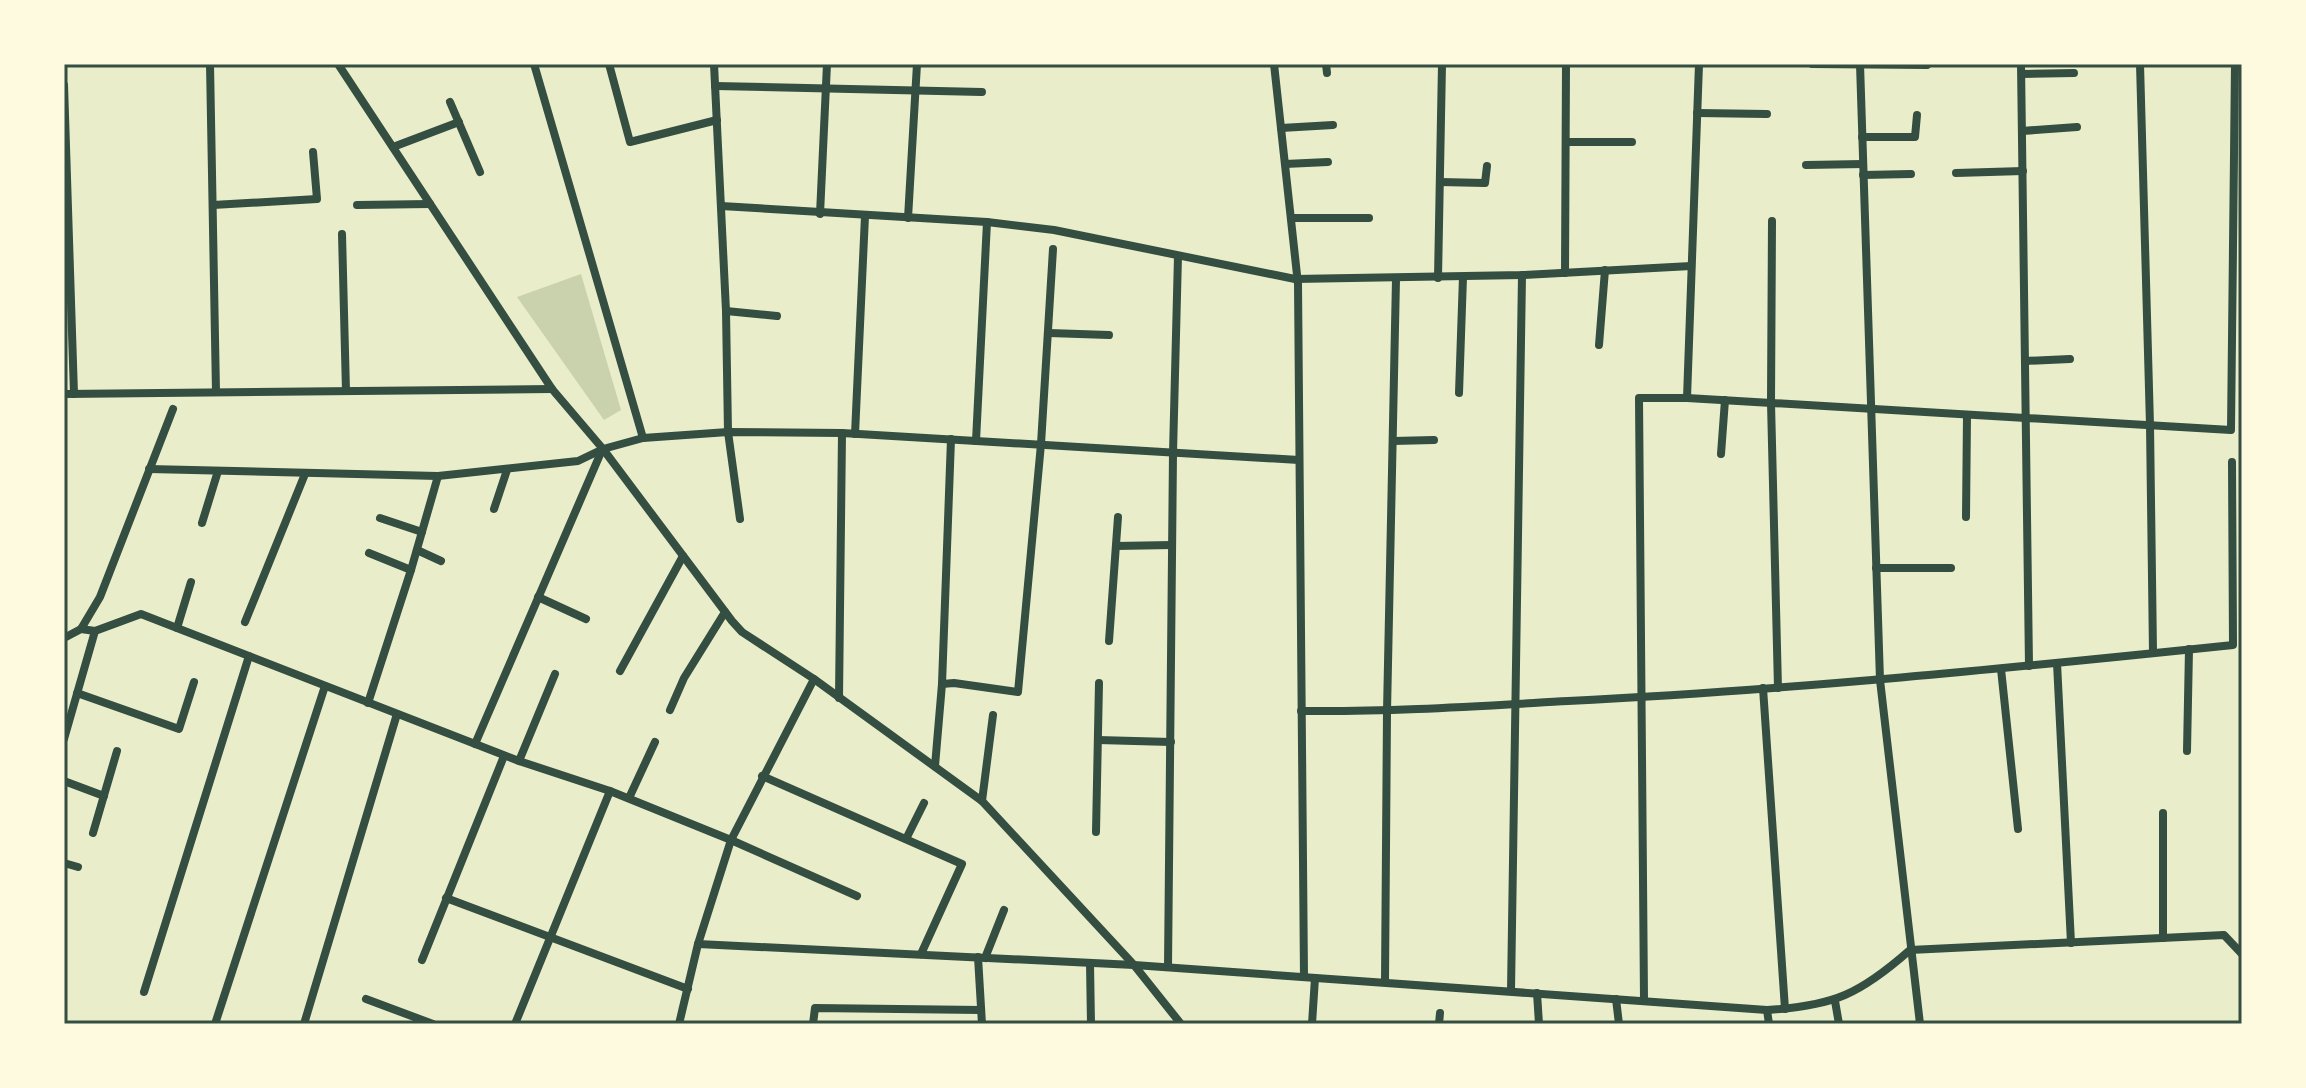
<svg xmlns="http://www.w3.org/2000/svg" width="2306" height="1088" font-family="'Playfair Display',serif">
  <rect width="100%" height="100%" fill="#e9edc9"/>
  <polygon fill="#cad2ad" points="581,274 621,410 604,420 517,297"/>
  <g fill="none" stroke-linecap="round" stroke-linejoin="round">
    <g stroke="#344e41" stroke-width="8">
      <polyline points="210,64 216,392"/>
      <polyline points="338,64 552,389 603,449 732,621 742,632 814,679 982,801 1134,965 1181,1024"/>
      <polyline points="534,64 643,438"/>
      <polyline points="609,64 630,142 717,120"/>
      <polyline points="714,64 726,311 728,432 740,519"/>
      <polyline points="1274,64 1298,284 1304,977"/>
      <polyline points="1326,64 1327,73"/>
      <polyline points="1812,64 1927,65"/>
      <polyline points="1860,64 1880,680 1920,1024"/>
      <polyline points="2021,64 2029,666"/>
      <polyline points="2140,64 2150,425 2153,653"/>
      <polyline points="2022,74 2074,73"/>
      <polyline points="64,85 74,394"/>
      <polyline points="715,86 982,92"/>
      <polyline points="450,102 480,172"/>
      <polyline points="1697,113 1767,114"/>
      <polyline points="1281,128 1333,125"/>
      <polyline points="2022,131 2077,127"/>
      <polyline points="1862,137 1915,137 1917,115"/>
      <polyline points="1567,142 1632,142"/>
      <polyline points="393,147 459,122"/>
      <polyline points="1285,164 1328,162"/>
      <polyline points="1806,165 1863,164"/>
      <polyline points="1956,173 2023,171"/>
      <polyline points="1863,175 1911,174"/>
      <polyline points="1440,182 1485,183 1487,166"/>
      <polyline points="213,205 317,199 313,152"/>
      <polyline points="357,205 430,204"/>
      <polyline points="721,206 987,222 1054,230 1295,279 1522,275 1691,266"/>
      <polyline points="820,214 827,64"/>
      <polyline points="908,218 917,64"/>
      <polyline points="1291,218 1369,218"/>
      <polyline points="1772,221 1771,403 1778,688"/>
      <polyline points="342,234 346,391"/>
      <polyline points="1565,273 1566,64"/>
      <polyline points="1438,278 1442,64"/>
      <polyline points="726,311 777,316"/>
      <polyline points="1049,333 1109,335"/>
      <polyline points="1599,345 1605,270"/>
      <polyline points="2025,361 2070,359"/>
      <polyline points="1459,393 1463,277"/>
      <polyline points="64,394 552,389"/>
      <polyline points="1687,398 1699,64"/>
      <polyline points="855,434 865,216"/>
      <polyline points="976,441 987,222"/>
      <polyline points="1393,441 1434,440"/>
      <polyline points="1721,454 1725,400"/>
      <polyline points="149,469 438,476 578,461 603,449 643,438 728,432 842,433 1299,460"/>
      <polyline points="494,509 507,470"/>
      <polyline points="1966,517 1967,415"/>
      <polyline points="380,518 422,532"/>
      <polyline points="202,523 218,471"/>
      <polyline points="1116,546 1172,545"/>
      <polyline points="417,550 441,561"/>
      <polyline points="369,553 411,570"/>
      <polyline points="1876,568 1951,568"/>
      <polyline points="538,597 586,619"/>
      <polyline points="245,622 305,474"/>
      <polyline points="177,628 191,582"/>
      <polyline points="81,629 95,631 141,614 519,761 610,791 731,840 857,896"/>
      <polyline points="64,638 81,629 100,597 173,409"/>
      <polyline points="1109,641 1118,517"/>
      <polyline points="2057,663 2071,943"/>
      <polyline points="2001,669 2018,829"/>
      <polyline points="620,671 683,556"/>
      <polyline points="942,684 954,683 1018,692 1041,444 1053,249"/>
      <polyline points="1763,688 1785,1009"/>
      <polyline points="77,693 179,729 194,682"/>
      <polyline points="839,698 842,433"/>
      <polyline points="368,703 411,570 438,476"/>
      <polyline points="670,710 684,678 725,612"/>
      <path d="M1301,711C1391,712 1479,706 1568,701C1790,690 2012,668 2233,645L2232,462"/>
      <polyline points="64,739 95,631"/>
      <polyline points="1098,740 1171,742"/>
      <polyline points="475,744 602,450"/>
      <polyline points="2187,751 2189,649"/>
      <polyline points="519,761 555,674"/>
      <polyline points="935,766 942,684 951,439"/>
      <polyline points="762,776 962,864 921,954"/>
      <polyline points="64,781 104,796"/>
      <polyline points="629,798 655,742"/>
      <polyline points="982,801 993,715"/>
      <polyline points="2163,813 2163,938"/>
      <polyline points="1096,832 1099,683"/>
      <polyline points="93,833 117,751"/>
      <polyline points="906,839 924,803"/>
      <polyline points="64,863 78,867"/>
      <polyline points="446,898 688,989"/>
      <path d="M698,944L1134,965L1767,1010C1834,1006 1860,994 1910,950L2224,935L2242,954"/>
      <polyline points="978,957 982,1024"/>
      <polyline points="985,958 1004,910"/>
      <polyline points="422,960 504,756"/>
      <polyline points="1090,963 1091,1024"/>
      <polyline points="1168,967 1173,453 1178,256"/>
      <polyline points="1385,982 1387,712 1396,279"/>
      <polyline points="1511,991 1522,275"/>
      <polyline points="144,992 249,656"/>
      <polyline points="1537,993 1539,1024"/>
      <polyline points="366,999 433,1024"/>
      <polyline points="1616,999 1619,1024"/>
      <polyline points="1644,999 1639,398 1687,398 2231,430 2235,64"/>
      <polyline points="1835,1001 1839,1024"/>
      <polyline points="1767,1010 1769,1024"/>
      <polyline points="215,1024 325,686"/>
      <polyline points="304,1024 397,714"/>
      <polyline points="515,1024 610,791"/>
      <polyline points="679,1024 698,944 731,840 814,679"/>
      <polyline points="813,1024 815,1008 981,1010"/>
      <polyline points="1312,1024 1315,978"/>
      <polyline points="1439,1024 1440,1013"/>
    </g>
  </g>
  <rect width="2306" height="1088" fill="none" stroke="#fefae0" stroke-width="132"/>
  <rect x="66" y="66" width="2174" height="956" fill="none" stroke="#344e41" stroke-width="3"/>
</svg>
